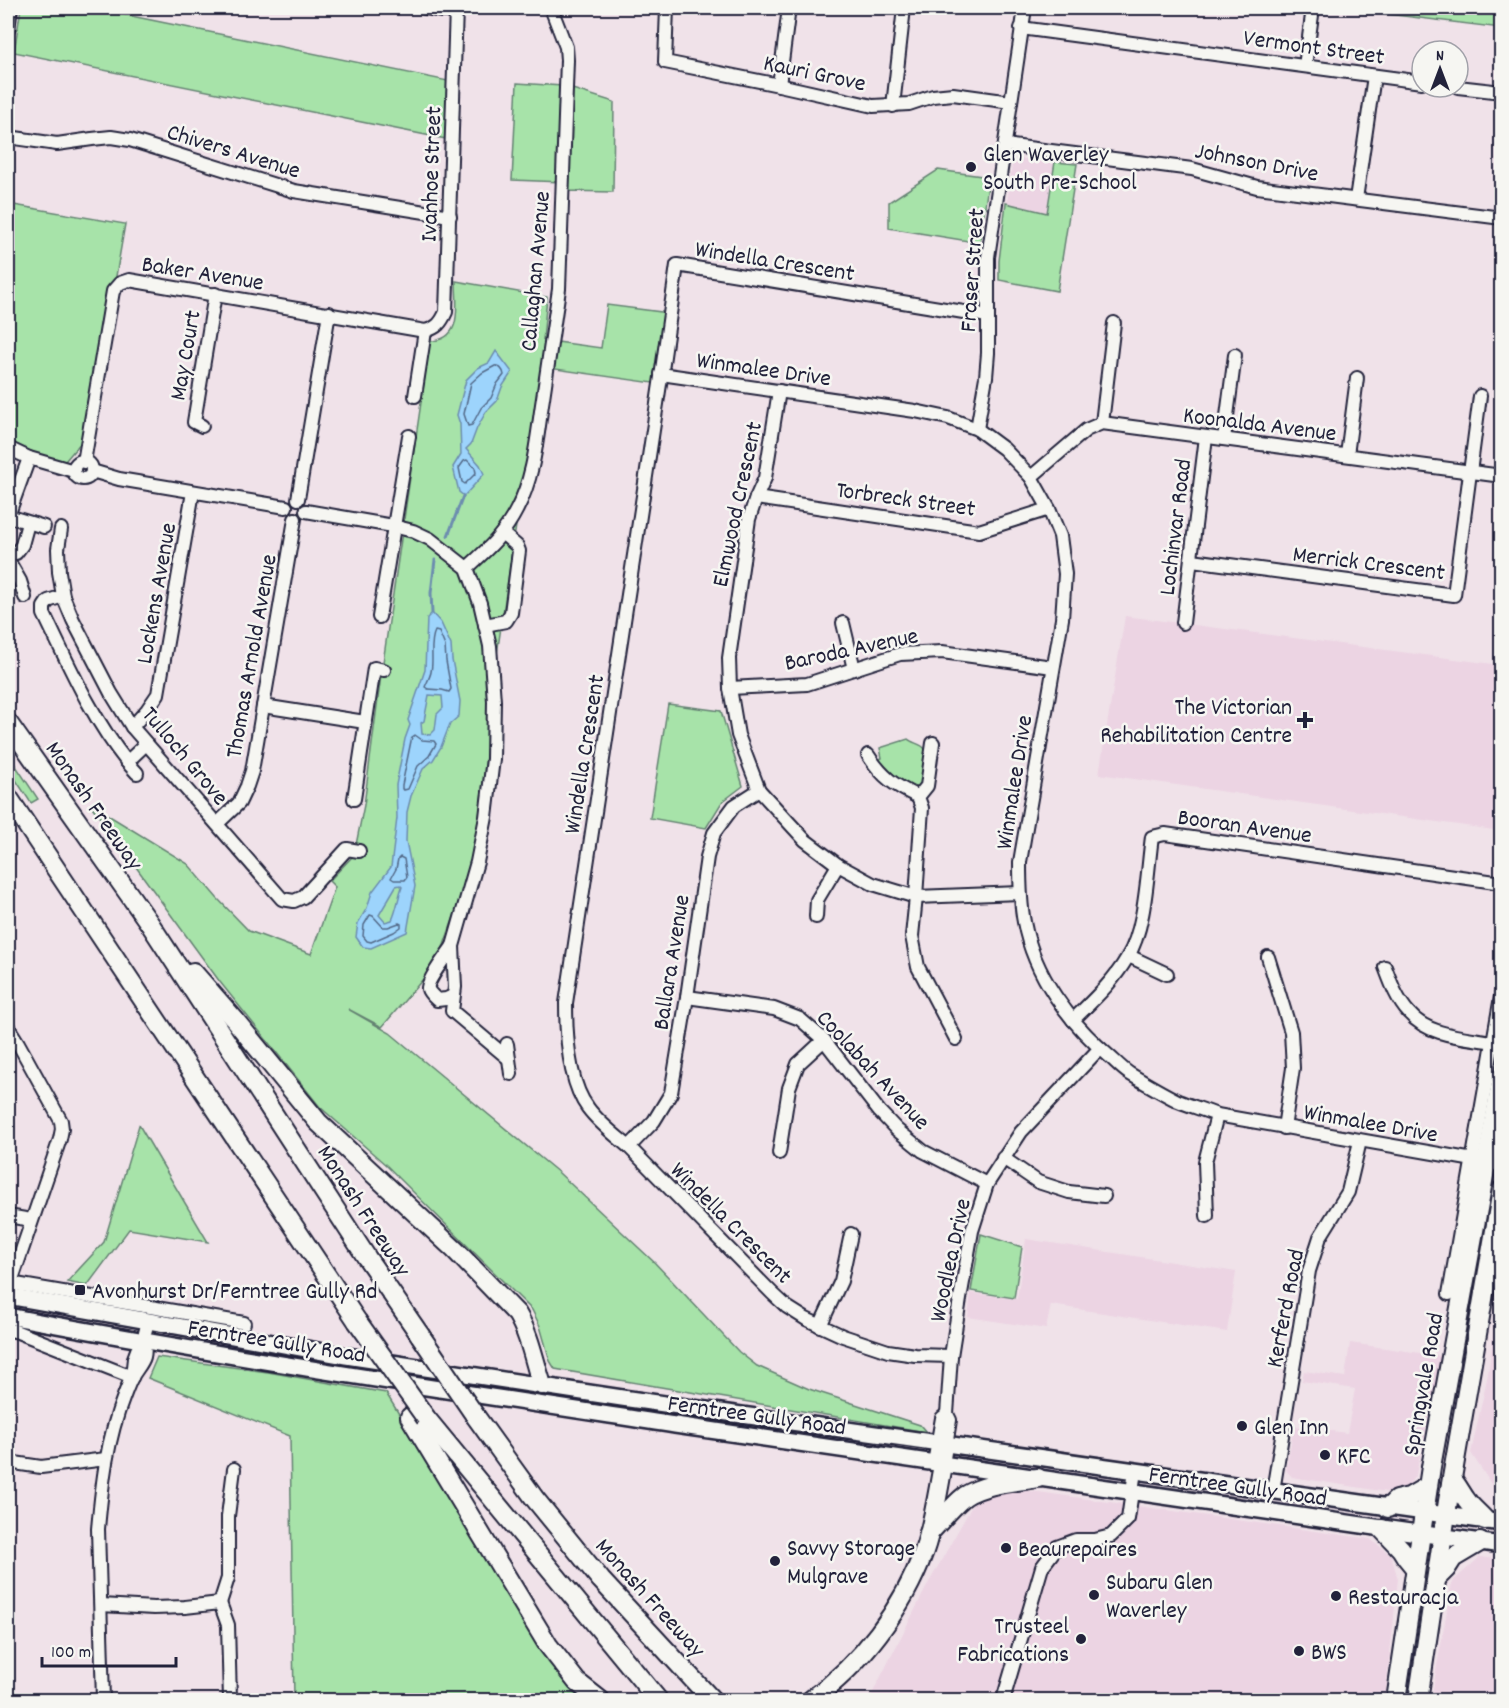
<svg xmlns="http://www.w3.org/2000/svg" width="1509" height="1708" font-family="Dekko,sans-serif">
  <rect width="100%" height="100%" fill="#f0e2e9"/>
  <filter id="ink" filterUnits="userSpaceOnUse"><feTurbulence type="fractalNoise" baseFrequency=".0167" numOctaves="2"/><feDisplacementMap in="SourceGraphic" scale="12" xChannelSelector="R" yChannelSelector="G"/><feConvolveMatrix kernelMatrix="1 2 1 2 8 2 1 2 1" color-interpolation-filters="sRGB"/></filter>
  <g filter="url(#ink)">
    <g fill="#ecd4e3">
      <polygon points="1013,158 1055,162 1047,213 1007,204"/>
      <polygon points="1125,616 1501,665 1501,831 1099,774"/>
      <polygon points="1026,1239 1236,1272 1227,1332 1051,1305 1046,1329 968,1317 971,1293 1017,1299"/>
      <polygon points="1501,1274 1501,1499 1471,1453 1488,1374"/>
      <polygon points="1350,1343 1441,1356 1416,1474 1409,1485 1397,1491 1387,1492 1292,1477 1286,1470 1294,1426 1347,1433 1355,1389 1302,1381 1304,1371 1345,1377"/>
      <polygon points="1010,1488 1370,1539 1391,1555 1398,1579 1385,1700 869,1700 928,1584 977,1497"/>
      <polygon points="1480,1557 1501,1560 1501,1700 1431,1700 1452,1582"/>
    </g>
    <g fill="#a7e3a9" stroke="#648272" stroke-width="1.5">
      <polygon points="21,8 105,8 112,12 453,82 451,140 14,52"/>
      <polygon points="1338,8 1501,8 1501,28"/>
      <polygon points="517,83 563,86 614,102 613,192 563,191 563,182 512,180"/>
      <polygon points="1055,162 1077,164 1057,291 999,280 999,261 1006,203 1047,213"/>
      <polygon points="938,170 989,177 980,243 889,228 889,202"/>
      <polygon points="8,204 125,224 89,433 60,467 8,448"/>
      <path d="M456,281L547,297L543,340L601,348L607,305L669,313L660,384L542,367L527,466L522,485L488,715L487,746L477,837L463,891L444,945L435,965L382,1027L348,1009L390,1033L559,1173L655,1263L739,1352L757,1366L809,1389L920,1425L926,1432L555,1369L550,1361L540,1326L532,1310L386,1165L320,1107L220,982L90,804L188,864L217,898L249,931L311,954L335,887L329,881L354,855L364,805L380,683L430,341C464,340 456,305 456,281Z"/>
      <polygon points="668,704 721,711 743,786 722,802 706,828 650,818"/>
      <path d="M908,739C912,743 922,744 925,749C930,755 923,783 919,789C902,786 891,775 878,764L879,759L882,758L880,748Z"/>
      <polygon points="8,754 38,799 31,803 8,768"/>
      <polygon points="139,1125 208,1242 129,1229 87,1286 67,1282 104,1242"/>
      <polygon points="981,1234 1022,1247 1014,1298 971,1291"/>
      <polygon points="157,1357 268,1372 386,1393 553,1664 587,1700 294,1700 290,1436 148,1378"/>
    </g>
    <g fill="#9dd4fc" stroke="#6c8daf" stroke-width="1.5" fill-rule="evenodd">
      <polygon points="496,351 512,372 502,387 497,401 486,412 477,428 471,444 466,449 480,465 484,474 464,496 459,492 453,467 461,454 460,424 457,415 466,380 478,368 489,363"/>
      <path d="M432,613L441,623L451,645L452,660L460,701L459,716L450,724L441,747L433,760L423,769L411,796L407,812L406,841L415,886L407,932L371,948L363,947L356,937L358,923L367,908L372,892L391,867L397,818L396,785L405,739L410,725L408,720L425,670L427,618ZM429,695L442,696L443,708L437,714L435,730L430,735L422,734L421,723L424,721ZM400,885L402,887C398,898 397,910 392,920L385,922L379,915L396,886Z"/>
    </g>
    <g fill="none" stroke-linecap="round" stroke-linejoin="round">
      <g stroke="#536988" stroke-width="1.5">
        <path d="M495,366C499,365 504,371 504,375L497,384L491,398L481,408L472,425L468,426L464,414L471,383L482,373Z"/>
        <polygon points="467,460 475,468 476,473 465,484 462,482 459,468 464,461"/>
        <path d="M435,631L439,632L445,646L446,661L451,689L449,692L442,690L428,689L425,687C427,682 430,677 431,672C434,658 429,643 435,631Z"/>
        <polygon points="415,735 422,740 434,741 436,744 429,756 418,766 408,789 404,790 402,789 402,785 411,741 412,737"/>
        <polygon points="400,857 404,859 407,877 405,880 394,880 391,878 396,869 398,859"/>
        <polygon points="370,915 373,916 383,927 388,927 399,923 401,924 401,927 394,932 371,942 367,941 363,936 364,925"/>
      </g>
      <g stroke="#6c8daf" stroke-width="3">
        <polyline points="448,536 463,496"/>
        <polyline points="432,613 431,593 435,560"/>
      </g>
      <defs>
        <g id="minor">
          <polyline points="425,8 441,11 456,11"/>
          <polyline points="667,8 665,62 779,85 873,106 909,104 933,96 953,94 1011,102"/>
          <polyline points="1021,28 1422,82"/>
          <polyline points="8,29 11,8"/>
          <polyline points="1305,66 1313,8"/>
          <polyline points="779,85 789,8"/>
          <polyline points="1458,87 1502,92"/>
          <polyline points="893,106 904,8"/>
          <polyline points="8,137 57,144 92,139 111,137 130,140 294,191 450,216"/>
          <polyline points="1005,145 1192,169 1257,187 1502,218"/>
          <polyline points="1356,199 1374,76"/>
          <path d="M661,374L915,411L948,418L977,429L1004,449L1031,477L1049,509L1060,536L1065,574L1062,619L1020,862C1020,882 1020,902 1024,922C1034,975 1069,1022 1109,1056C1116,1062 1122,1069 1130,1074C1145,1083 1162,1093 1178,1101C1191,1106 1204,1110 1217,1115L1502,1165"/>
          <polyline points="779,391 765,478 756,498 749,519 729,658 730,688 738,735 759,790 805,840 838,865 873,884 916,897 1020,893"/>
          <polyline points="415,396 425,331"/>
          <polyline points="1102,423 1114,323"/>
          <polyline points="202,426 194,422 215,294"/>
          <polyline points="977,429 986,377 988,353 988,257 1025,8"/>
          <polyline points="1224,439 1235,355"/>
          <polyline points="8,448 29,458 74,471"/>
          <polyline points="1347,455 1357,378"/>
          <circle cx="83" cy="470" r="9"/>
          <path d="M84,462L113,291L120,283L129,280L425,331C437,328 441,323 446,312L456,8"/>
          <polyline points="92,471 119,479 286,507"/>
          <polyline points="1031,477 1086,430 1102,423 1502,476"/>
          <polyline points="756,498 979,531 1049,509"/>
          <polyline points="298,499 329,313"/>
          <polyline points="306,511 393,526 413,531 430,539 467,568 480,603 490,646 494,701 493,759 486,817 477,862 453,946 455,987 452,1011 509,1059"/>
          <polyline points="8,516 29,458"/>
          <polyline points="8,516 44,527"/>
          <polyline points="61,529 58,549 59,572 63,596 73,620 111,693 132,727 282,899 294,901 303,897 347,849 359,851"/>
          <polyline points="8,553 8,560 20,581 25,597"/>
          <polyline points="8,553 16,553 22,545 28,523"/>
          <polyline points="1192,560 1454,595 1480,396"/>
          <path d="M467,568C488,549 504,535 517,509C535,475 537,435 543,398C548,362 554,325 559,289L567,60L566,47L551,8"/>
          <path d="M63,596L48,601L44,607V614C69,665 91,717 127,762L146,744"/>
          <polyline points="379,617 409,436"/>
          <polyline points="843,623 854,669"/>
          <polyline points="1183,623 1206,437"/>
          <polyline points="485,625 506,621 511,613 519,551 517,546 502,533"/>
          <polyline points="730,688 807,684 900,654 942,652 1053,667"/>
          <polyline points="263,706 365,722"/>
          <polyline points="132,727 147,710 158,694 193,492"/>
          <polyline points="933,743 927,786 918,797 922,808 916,897 912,936 918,967 956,1039"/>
          <path d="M868,755C883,778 894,785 918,797"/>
          <polyline points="127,762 137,773"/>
          <polyline points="354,799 374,668 384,670"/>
          <polyline points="217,824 239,803 247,786 252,771 295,519"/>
          <polyline points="816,917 817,900 838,865"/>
          <path d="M453,946C448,953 426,982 428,989C429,993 434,997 437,1000L446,999L453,996"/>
          <polyline points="1129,956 1167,974"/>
          <polyline points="1268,957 1291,1032 1293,1068 1284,1128"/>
          <path d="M1385,967C1391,983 1397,1000 1409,1013C1428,1036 1465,1037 1493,1042"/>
          <polyline points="687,997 774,1009 800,1019 824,1040 879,1111 897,1130 923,1151 987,1184"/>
          <path d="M1073,1020C1093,1000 1113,982 1127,958C1146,928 1147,872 1152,837L1165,834L1502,883"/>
          <polyline points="8,1027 18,1043 61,1121 62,1129 60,1139 8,1291"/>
          <polyline points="507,1044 511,1074"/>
          <polyline points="629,1147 654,1121 671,1093 687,997 707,857 714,833 734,806 759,790"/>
          <polyline points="779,1153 789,1088 798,1064 824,1040"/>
          <polyline points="1003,1158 1038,1182 1069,1192 1104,1196"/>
          <polyline points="8,1216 31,1220"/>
          <polyline points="1207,1216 1205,1162 1217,1115"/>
          <polyline points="10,1283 244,1323"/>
          <polyline points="1449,1294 1502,991"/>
          <polyline points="820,1326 841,1281 851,1234"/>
          <polyline points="8,1330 15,1331 132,1377"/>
          <path d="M951,1356L915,1355L888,1351L843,1336L806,1319L787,1307L772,1293L629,1147C615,1135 599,1123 588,1108C568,1082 566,1034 566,1003L660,384L677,265L988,316"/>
          <polyline points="132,1377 134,1358 137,1350 143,1341 148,1321"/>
          <polyline points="8,1462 41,1467 106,1459"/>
          <polyline points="934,1463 942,1418 947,1414"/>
          <polyline points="943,1465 950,1420 947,1414 951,1356 960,1299 972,1231 987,1184 1021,1132 1100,1048"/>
          <polyline points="1273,1491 1309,1271 1320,1237 1348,1192 1360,1141"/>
          <polyline points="220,1603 228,1578 228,1516 234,1469"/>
          <polyline points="220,1603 228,1625 230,1700"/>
          <polyline points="101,1605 154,1608 185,1607 220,1603"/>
          <path d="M103,1700L98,1529C102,1484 107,1439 124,1396C126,1391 128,1385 131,1379C138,1364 149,1361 143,1341"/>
          <polyline points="1003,1700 1042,1567 1057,1547 1076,1540 1095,1540 1111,1536 1128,1519 1135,1471"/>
        </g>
        <g id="major">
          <polyline points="8,1296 346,1356 622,1398 1502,1523"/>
          <path d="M8,1316C229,1358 452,1391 675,1425C950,1466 1226,1506 1502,1545"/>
        </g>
        <g id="highway">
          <polyline points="8,723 150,924 367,1258 420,1335"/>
          <polyline points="8,797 357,1321"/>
          <path d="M193,972L234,1019L318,1122L455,1250L517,1314C530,1336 534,1361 542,1385"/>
          <polyline points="410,1417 548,1645 577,1682 600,1700"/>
          <polyline points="476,1417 535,1499 601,1580 712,1700"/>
          <polyline points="426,1418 658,1700"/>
          <path d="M1452,1479C1458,1486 1461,1493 1467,1501C1472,1508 1479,1513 1485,1520"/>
          <polyline points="1388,1508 1396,1500 1409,1497 1428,1486"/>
          <polyline points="1382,1529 1401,1549 1406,1557 1415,1568"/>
          <path d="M929,1533C939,1523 954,1504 965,1496C986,1483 1014,1482 1038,1478"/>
          <polyline points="1437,1578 1446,1569 1453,1558 1480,1542"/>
          <path d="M811,1700C861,1664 903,1609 924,1551C933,1526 938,1491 943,1465"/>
          <polyline points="1396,1700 1431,1467 1502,1077"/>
          <polyline points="1418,1700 1448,1501 1502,1190"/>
        </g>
      </defs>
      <use href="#minor" stroke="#22223b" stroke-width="16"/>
      <use href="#major" stroke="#22223b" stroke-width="20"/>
      <use href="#highway" stroke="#22223b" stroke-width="22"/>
      <use href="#minor" stroke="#f6f6f2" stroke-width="12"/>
      <use href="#major" stroke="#f6f6f2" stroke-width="15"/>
      <use href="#highway" stroke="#f6f6f2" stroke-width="18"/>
      <defs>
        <g id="highway-bridge">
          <polyline points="357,1321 426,1418"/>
          <polyline points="420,1335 476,1417"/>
        </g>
      </defs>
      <use href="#highway-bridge" stroke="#22223b" stroke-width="22" stroke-linecap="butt"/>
      <use href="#highway-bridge" stroke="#f6f6f2" stroke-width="18"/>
    </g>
  </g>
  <g fill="#22223b" stroke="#f6f6f2" stroke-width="2">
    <circle cx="971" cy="167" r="6"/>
    <path d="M1302 711h6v6h6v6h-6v6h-6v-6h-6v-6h6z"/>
    <rect x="74" y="1284" width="12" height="12" rx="3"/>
    <circle cx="1242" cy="1426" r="6"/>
    <circle cx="1325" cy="1455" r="6"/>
    <circle cx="1006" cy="1548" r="6"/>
    <circle cx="775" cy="1561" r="6"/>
    <circle cx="1094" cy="1595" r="6"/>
    <circle cx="1336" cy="1596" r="6"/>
    <circle cx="1081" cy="1639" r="6"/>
    <circle cx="1299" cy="1651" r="6"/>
  </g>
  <g text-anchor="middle" stroke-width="5" stroke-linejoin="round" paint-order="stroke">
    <g font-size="24" fill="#22223b" stroke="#f6f6f2">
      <text transform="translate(1314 46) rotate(8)" y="8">Vermont Street</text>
      <text transform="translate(815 72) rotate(12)" y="8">Kauri Grove</text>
      <text transform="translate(234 150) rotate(17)" y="8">Chivers Avenue</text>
      <text transform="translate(1257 161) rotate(11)" y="8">Johnson Drive</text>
      <text transform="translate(430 174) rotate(-88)" y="8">Ivanhoe Street</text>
      <text transform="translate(775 260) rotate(9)" y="8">Windella Crescent</text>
      <text transform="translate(971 270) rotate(-86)" y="8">Fraser Street</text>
      <text transform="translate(534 271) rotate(-85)" y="8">Callaghan Avenue</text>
      <text transform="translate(203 272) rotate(9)" y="8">Baker Avenue</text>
      <text transform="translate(184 355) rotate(-80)" y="8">May Court</text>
      <text transform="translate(764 368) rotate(8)" y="8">Winmalee Drive</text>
      <text transform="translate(1260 423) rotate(7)" y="8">Koonalda Avenue</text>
      <text transform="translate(906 498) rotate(8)" y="8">Torbreck Street</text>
      <text transform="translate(736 504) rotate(-78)" y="8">Elmwood Crescent</text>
      <text transform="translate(1174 527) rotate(-83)" y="8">Lochinvar Road</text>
      <text transform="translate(1369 562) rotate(7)" y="8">Merrick Crescent</text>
      <text transform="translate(155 593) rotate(-80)" y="8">Lockens Avenue</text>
      <text transform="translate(851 648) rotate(-12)" y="8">Baroda Avenue</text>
      <text transform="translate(250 656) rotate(-80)" y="8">Thomas Arnold Avenue</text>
      <text transform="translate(583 754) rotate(-81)" y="8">Windella Crescent</text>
      <text transform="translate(186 755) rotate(50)" y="8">Tulloch Grove</text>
      <text transform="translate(1013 782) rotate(-81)" y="8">Winmalee Drive</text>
      <text transform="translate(95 805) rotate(55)" y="8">Monash Freeway</text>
      <text transform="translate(1245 825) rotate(8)" y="8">Booran Avenue</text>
      <text transform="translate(670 962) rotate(-81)" y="8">Ballara Avenue</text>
      <text transform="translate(874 1069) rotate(47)" y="8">Coolabah Avenue</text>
      <text transform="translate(1371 1122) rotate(10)" y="8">Winmalee Drive</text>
      <text transform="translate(365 1210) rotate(57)" y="8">Monash Freeway</text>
      <text transform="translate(732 1222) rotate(45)" y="8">Windella Crescent</text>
      <text transform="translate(949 1260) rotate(-78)" y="8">Woodlea Drive</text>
      <text transform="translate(1284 1308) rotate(-79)" y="8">Kerferd Road</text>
      <text transform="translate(277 1340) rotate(9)" y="8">Ferntree Gully Road</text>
      <text transform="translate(1422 1384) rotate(-80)" y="8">Springvale Road</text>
      <text transform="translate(757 1414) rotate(8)" y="8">Ferntree Gully Road</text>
      <text transform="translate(1238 1485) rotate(8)" y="8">Ferntree Gully Road</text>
      <text transform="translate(651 1597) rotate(48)" y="8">Monash Freeway</text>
    </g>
    <g font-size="24" fill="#22223b" stroke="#f6f6f2" text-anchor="start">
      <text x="983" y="161">Glen Waverley<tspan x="983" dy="28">South Pre-School</tspan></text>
      <text x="1292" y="714" text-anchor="end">The Victorian<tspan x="1292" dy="28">Rehabilitation Centre</tspan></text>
      <text x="92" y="1298">Avonhurst Dr/Ferntree Gully Rd</text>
      <text x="1254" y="1434">Glen Inn</text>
      <text x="1337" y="1463">KFC</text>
      <text x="787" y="1555">Savvy Storage<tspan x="787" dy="28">Mulgrave</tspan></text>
      <text x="1018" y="1556">Beaurepaires</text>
      <text x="1106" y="1589">Subaru Glen<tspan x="1106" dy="28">Waverley</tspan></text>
      <text x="1348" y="1604">Restauracja</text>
      <text x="1069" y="1633" text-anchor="end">Trusteel<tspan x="1069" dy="28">Fabrications</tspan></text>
      <text x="1311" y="1659">BWS</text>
    </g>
  </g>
  <rect width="1509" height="1708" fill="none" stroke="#f6f6f2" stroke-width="30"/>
  <rect x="15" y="15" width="1479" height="1678" fill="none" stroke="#22223b" stroke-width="2" filter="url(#ink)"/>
  <g transform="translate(1440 69)"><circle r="28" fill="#f6f6f2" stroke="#a1a1a9" stroke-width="1.5"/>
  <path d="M0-4.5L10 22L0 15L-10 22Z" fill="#22223b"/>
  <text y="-9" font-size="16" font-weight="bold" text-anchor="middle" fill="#22223b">N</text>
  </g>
  <path d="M42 1657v9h134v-9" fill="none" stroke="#22223b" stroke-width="3"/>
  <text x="51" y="1657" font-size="18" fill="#22223b" stroke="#f6f6f2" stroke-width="4.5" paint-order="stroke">100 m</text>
</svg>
